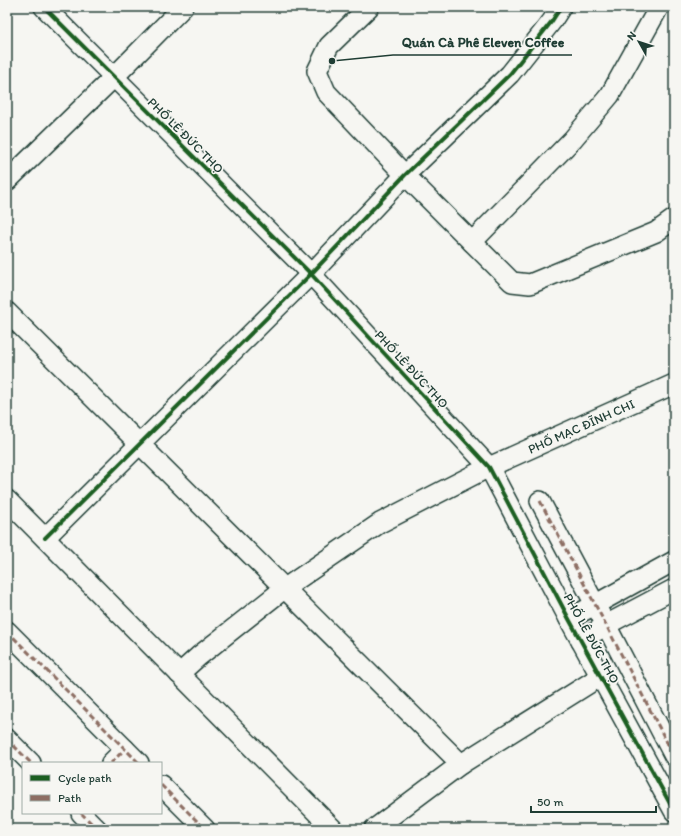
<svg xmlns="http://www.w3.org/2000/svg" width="681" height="836" font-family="Itim,sans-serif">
  <rect width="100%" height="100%" fill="#f6f6f2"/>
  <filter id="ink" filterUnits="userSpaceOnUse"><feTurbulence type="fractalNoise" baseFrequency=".025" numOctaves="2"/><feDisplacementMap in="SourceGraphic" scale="8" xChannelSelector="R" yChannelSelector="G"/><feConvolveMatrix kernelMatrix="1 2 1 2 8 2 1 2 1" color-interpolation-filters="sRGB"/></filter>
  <g filter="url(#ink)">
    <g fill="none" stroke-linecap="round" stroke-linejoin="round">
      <defs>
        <g id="street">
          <polyline points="44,7 311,274 489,467 569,619 674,811"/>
          <polyline points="369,7 329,46 317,71 326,92 405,175 512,282 530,284 656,232 674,219"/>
          <polyline points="7,181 114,77 183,7"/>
          <polyline points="472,242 572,140 610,95 659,7"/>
          <polyline points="7,312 461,764"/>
          <polyline points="7,500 333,829"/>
          <polyline points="540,501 606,625 674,756"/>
          <polyline points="45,538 311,274 405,175 510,74 552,21 561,7"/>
          <polyline points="569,619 674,561"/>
          <polyline points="7,631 139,763"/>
          <polyline points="581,641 606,625 674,589"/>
          <polyline points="179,674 199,656 285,588 380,523 489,467 674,384"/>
          <polyline points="7,739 31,763"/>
          <polyline points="111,763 125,749"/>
          <polyline points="161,785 205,829"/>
          <polyline points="81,813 97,829"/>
          <polyline points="374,829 461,764 601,676"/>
        </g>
      </defs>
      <use href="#street" stroke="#1f3d34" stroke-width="22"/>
      <use href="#street" stroke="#f6f6f2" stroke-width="19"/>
      <g stroke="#8d6e63" stroke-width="3" stroke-dasharray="6 3" stroke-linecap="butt">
        <polyline points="540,501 606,625 674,756"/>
        <polyline points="7,631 139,763"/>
        <polyline points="7,739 31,763"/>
        <polyline points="111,763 125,749"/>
        <polyline points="161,785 205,829"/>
        <polyline points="81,813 97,829"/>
      </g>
      <defs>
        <g id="cycleway">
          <polyline points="44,7 311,274 489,467 569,619 674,811"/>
          <polyline points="45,538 311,274 405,175 510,74 552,21 561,7"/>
        </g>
      </defs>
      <use href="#cycleway" stroke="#f6f6f2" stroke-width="6"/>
      <use href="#cycleway" stroke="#1b5e20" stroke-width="4"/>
    </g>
  </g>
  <g text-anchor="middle" stroke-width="3.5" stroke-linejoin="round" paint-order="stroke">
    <g font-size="13" fill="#1f3d34" stroke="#f6f6f2">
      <text transform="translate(186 135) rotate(45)" y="5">PHỐ LÊ ĐỨC THỌ</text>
      <text transform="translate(412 369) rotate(47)" y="5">PHỐ LÊ ĐỨC THỌ</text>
      <text transform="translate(581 426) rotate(-24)" y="5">PHỐ MẠC ĐĨNH CHI</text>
      <text transform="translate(592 638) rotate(61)" y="5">PHỐ LÊ ĐỨC THỌ</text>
    </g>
  </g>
  <path fill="none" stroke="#1f3d34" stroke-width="1.5" d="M332 61L393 55H572"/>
  <circle fill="#1f3d34" stroke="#f6f6f2" stroke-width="1.5" cx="332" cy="61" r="4"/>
  <g font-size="14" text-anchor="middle" font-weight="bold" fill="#1f3d34" stroke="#f6f6f2" stroke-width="3.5" stroke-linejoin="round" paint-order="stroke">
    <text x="483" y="47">Quán Cà Phê Eleven Coffee</text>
  </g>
  <rect width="681" height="836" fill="none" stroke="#f6f6f2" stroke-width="24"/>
  <rect x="12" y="12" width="657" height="812" fill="none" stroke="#1f3d34" stroke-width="1.5" filter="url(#ink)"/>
  <rect x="22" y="762" width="140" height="52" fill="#f6f6f2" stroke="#a0aca6"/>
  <rect x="30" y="775" width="20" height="6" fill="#1b5e20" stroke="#a0aca6"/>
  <text x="58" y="782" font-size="12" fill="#1f3d34">Cycle path</text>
  <rect x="30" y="795" width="20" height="6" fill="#8d6e63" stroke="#a0aca6"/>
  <text x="58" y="802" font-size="12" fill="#1f3d34">Path</text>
  <g transform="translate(639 42) rotate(309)" stroke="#f6f6f2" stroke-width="3" paint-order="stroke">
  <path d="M0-3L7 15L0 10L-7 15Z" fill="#1f3d34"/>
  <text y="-6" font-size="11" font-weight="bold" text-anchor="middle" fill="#1f3d34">N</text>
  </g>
  <path d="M531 806v6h125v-6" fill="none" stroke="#1f3d34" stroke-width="2"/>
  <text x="537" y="806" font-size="12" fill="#1f3d34" stroke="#f6f6f2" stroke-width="3" paint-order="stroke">50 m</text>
</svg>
